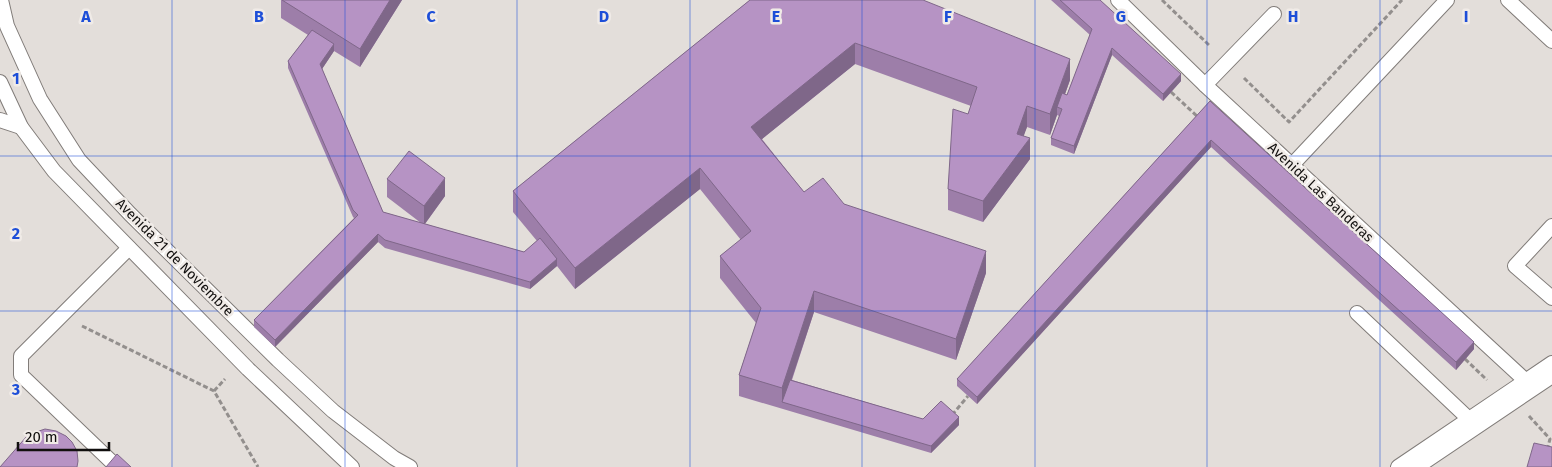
<svg xmlns="http://www.w3.org/2000/svg" width="1552" height="467" font-family="'Fira Sans',sans-serif">
  <rect width="100%" height="100%" fill="#e3deda"/>
  <g fill="none" stroke-linecap="round" stroke-linejoin="round">
    <defs>
      <g id="lane">
        <polyline points="1,0 7,26 40,99 79,160 130,214 278,360 333,411 394,458 410,467"/>
        <polyline points="1118,0 1205,85 1526,381"/>
        <polyline points="1508,0 1552,41"/>
        <polyline points="0,82 21,127 54,171 248,369 352,467"/>
        <polyline points="1205,85 1274,14"/>
        <polyline points="0,120 21,127"/>
        <polyline points="1292,165 1447,0"/>
        <polyline points="1552,298 1515,266 1552,226"/>
        <polyline points="1357,313 1470,420"/>
        <polyline points="117,467 21,375 21,356 129,248"/>
        <polyline points="1398,467 1552,363"/>
        <polyline points="1417,467 1552,376"/>
      </g>
    </defs>
    <use href="#lane" stroke="#817c79" stroke-width="16"/>
    <g stroke="#938f8d" stroke-width="3" stroke-dasharray="5 2.5" stroke-linecap="butt">
      <polyline points="1162,0 1210,46"/>
      <polyline points="1244,78 1289,122 1402,0"/>
      <polyline points="1171,92 1198,117"/>
      <polyline points="82,326 214,391 258,467"/>
      <polyline points="1465,359 1487,380"/>
      <polyline points="214,391 225,379"/>
      <polyline points="952,415 968,396"/>
      <polyline points="1529,416 1550,439 1547,450"/>
    </g>
    <use href="#lane" stroke="#fff" stroke-width="14"/>
  </g>
  <g fill="#9d7ea9">
    <polygon points="281,0 402,0 360,67 334,51 322,69 383,212 421,223 387,197 387,179 445,196 425,224 524,252 537,241 513,212 513,191 750,0 1070,80 1065,94 1067,95 1090,35 1051,0 1100,0 1181,81 1163,101 1112,55 1074,154 1051,145 1051,138 1059,116 1057,115 1050,135 1027,127 1023,136 1030,159 983,222 948,210 948,189 968,114 971,106 855,64 762,139 804,192 844,204 986,273 956,360 814,312 792,380 923,419 959,425 931,453 739,396 739,375 756,323 720,278 720,256 741,240 700,189 575,289 557,266 530,289 385,248 378,242 275,347 254,327 254,320 354,218 353,217 288,68 288,61 308,35 281,18"/>
    <polygon points="1210,101 1474,349 1456,370 1211,147 977,404 957,386 957,379"/>
  </g>
  <g fill="#7f6789">
    <polygon points="390,0 402,0 360,67 360,49"/>
    <polygon points="855,43 855,64 751,148 751,127"/>
    <polygon points="334,44 334,51 320,72 320,64"/>
    <polygon points="1112,48 1112,55 1074,154 1074,146"/>
    <polygon points="1070,59 1070,80 1060,108 1057,107 1057,115 1050,135 1050,114"/>
    <polygon points="1181,74 1181,81 1163,101 1163,94"/>
    <polygon points="1027,106 1027,127 1017,155 1017,134"/>
    <polygon points="1030,138 1030,159 983,222 983,201"/>
    <polygon points="1211,140 1211,147 977,404 977,397"/>
    <polygon points="700,168 700,189 575,289 575,268"/>
    <polygon points="445,178 445,196 424,225 424,206"/>
    <polygon points="378,234 378,242 275,347 275,340"/>
    <polygon points="986,251 986,273 956,360 956,339"/>
    <polygon points="557,259 557,266 530,289 530,282"/>
    <polygon points="814,291 814,312 784,402 782,402 782,388"/>
    <polygon points="1474,342 1474,349 1456,370 1456,362"/>
    <polygon points="959,417 959,425 931,453 931,446"/>
  </g>
  <g fill="#b693c4" stroke="#7f6789">
    <polygon points="282,0 390,0 360,49"/>
    <polygon points="750,0 923,0 1070,59 1050,114 1027,106 1017,134 1030,138 983,201 948,189 953,109 968,114 977,87 855,43 751,127 804,192 823,178 844,204 986,251 956,339 814,291 782,388 739,375 761,308 720,256 751,231 700,168 575,268 513,191"/>
    <polygon points="1060,0 1100,0 1181,74 1163,94 1112,48 1074,146 1051,138 1062,109 1057,107 1062,93 1067,95 1092,29"/>
    <polygon points="312,30 334,44 320,64 383,212 524,252 540,238 557,259 530,282 385,240 378,234 275,340 254,320 358,215 353,210 288,61"/>
    <polygon points="1210,101 1474,342 1456,362 1211,140 977,397 957,379"/>
    <polygon points="409,151 445,178 424,206 387,179"/>
    <polygon points="790,380 923,419 941,401 959,417 931,446 782,402"/>
    <polygon points="45,429 56,431 66,436 72,442 77,451 78,461 77,467 0,467 27,436 33,433"/>
    <polygon points="1534,443 1552,447 1552,467 1527,467"/>
    <polygon points="117,454 131,467 106,467"/>
  </g>
  <path fill="none" stroke="#1d4ed8" stroke-width="1" stroke-opacity="0.55" d="M172,0V467M345,0V467M517,0V467M690,0V467M862,0V467M1035,0V467M1207,0V467M1380,0V467M0,156H1552M0,311H1552"/>
  <g text-anchor="middle" stroke-width="5" stroke-linejoin="round" paint-order="stroke">
    <g font-size="14" fill="#110f0e" stroke="#f0ebe7">
      <text transform="translate(1321 192) rotate(43)" y="5">Avenida Las Banderas</text>
      <text transform="translate(175 257) rotate(45)" y="5">Avenida 21 de Noviembre</text>
    </g>
  </g>
  <g font-size="16" text-anchor="middle" font-weight="bold" fill="#1d4ed8" stroke="#f0ebe7" stroke-width="5" stroke-linejoin="round" paint-order="stroke">
    <text x="86" y="22">A</text>
    <text x="259" y="22">B</text>
    <text x="431" y="22">C</text>
    <text x="604" y="22">D</text>
    <text x="776" y="22">E</text>
    <text x="948" y="22">F</text>
    <text x="1121" y="22">G</text>
    <text x="1293" y="22">H</text>
    <text x="1466" y="22">I</text>
    <text x="16" y="84">1</text>
    <text x="16" y="239">2</text>
    <text x="16" y="395">3</text>
  </g>
  <path d="M18 442v8h91v-8" fill="none" stroke="#110f0e" stroke-width="2.5"/>
  <text x="25" y="442" font-size="15" fill="#110f0e" stroke="#f0ebe7" stroke-width="4" paint-order="stroke">20 m</text>
</svg>
